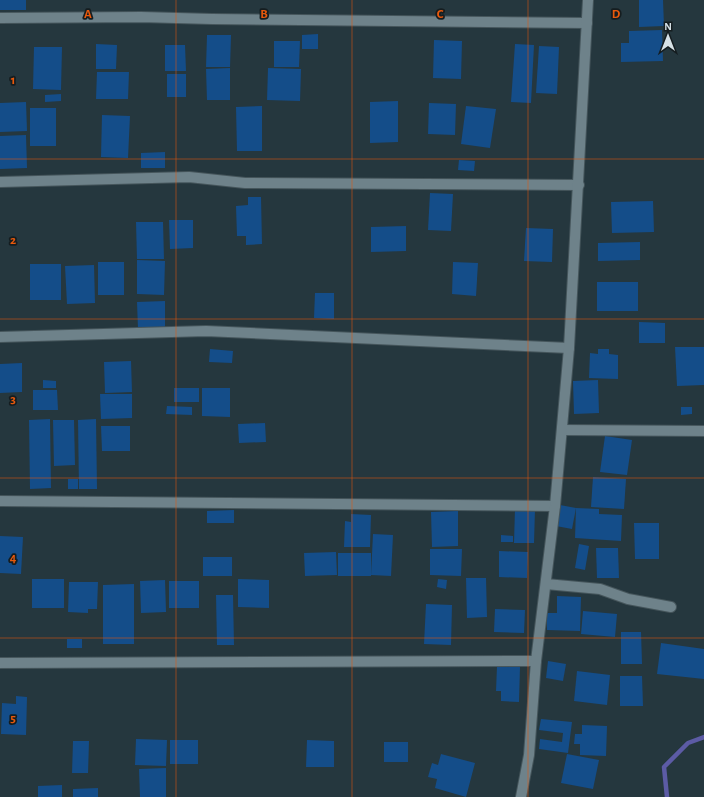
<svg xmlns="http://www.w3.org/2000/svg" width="704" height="797" font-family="'Alegreya Sans',sans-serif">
  <rect width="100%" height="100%" fill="#25373e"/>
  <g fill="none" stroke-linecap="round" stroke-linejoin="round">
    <polyline stroke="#5c5ba5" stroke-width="4.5" points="667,797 664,767 688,743 704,737"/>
  </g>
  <g fill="#144d89">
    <rect x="0" y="0" width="26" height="10"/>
    <polygon points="639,0 663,0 664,26 639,27"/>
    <polygon points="662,30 663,61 621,62 621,43 629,43 629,31"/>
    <polygon points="318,34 318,49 302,49 302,35"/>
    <polygon points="207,35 231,35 230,67 206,67"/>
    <polygon points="434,40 462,41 461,79 433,78"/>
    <polygon points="274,41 300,41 299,67 274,67"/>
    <polygon points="96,44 117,45 116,69 96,69"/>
    <polygon points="515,44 534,45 531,103 511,102"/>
    <polygon points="165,45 185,45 186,71 165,71"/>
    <polygon points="539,46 559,47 557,94 536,93"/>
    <polygon points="34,47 62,47 61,90 33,89"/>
    <polygon points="230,68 230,100 207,100 206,69"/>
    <polygon points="268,68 301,69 300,101 267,100"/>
    <polygon points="97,72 129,72 128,99 96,99"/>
    <rect x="167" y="74" width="19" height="23"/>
    <polygon points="61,94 61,101 45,102 45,95"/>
    <polygon points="398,101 398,142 370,143 370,102"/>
    <polygon points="26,102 27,131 0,132 0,103"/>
    <polygon points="429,103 456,104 455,135 428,134"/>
    <polygon points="262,106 262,151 237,151 236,107"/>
    <polygon points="466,106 496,109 490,148 461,144"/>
    <rect x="30" y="108" width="26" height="38"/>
    <polygon points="102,115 130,116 128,158 101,157"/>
    <polygon points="26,135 27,168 0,169 0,136"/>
    <polygon points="165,152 165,168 141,168 141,153"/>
    <polygon points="459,160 475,161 474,171 458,170"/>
    <polygon points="430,193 453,194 451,231 428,230"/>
    <polygon points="248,197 261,197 262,244 246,245 246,236 237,236 236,206 248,205"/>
    <polygon points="653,201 654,232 612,233 611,202"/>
    <polygon points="169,220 193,220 193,248 170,249"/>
    <polygon points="136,222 163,222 164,259 137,259"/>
    <polygon points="406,226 406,251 371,252 371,227"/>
    <polygon points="526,228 553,229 552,262 524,261"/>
    <polygon points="640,242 640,260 598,261 598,243"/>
    <polygon points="137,260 165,261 164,295 137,294"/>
    <rect x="98" y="262" width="26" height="33"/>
    <polygon points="453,262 478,263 476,296 452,294"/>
    <rect x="30" y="264" width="31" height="36"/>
    <polygon points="94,265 95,303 67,304 65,266"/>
    <rect x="597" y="282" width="41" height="29"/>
    <polygon points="315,293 334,293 334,319 314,318"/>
    <polygon points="165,301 165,328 138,329 137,302"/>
    <polygon points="639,322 665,323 665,343 639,343"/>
    <polygon points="675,347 704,347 704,385 677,386"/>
    <polygon points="210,349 233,351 232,363 209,362"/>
    <polygon points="598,349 609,349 609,354 618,355 618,379 589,378 590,353 598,354"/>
    <polygon points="131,361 132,392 105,393 104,362"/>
    <polygon points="22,363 22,392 0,393 0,364"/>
    <polygon points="43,380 56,381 56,388 43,388"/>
    <polygon points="598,380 599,413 574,414 573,381"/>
    <rect x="174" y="388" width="25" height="14"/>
    <polygon points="202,388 230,388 230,417 202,416"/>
    <polygon points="33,390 57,390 58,410 33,410"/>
    <polygon points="100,394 132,394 132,418 101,419"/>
    <polygon points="167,406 192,407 192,415 166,414"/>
    <polygon points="681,407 692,407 692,414 681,415"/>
    <polygon points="50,419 51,488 30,489 29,420"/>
    <polygon points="96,419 97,489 79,489 78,420"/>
    <polygon points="53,420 74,420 75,465 54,466"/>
    <polygon points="265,423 266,442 239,443 238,424"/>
    <polygon points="101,426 130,426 130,451 102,451"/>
    <polygon points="605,436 632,440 627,475 600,472"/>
    <polygon points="593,477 626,479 624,509 591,507"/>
    <rect x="68" y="479" width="10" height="10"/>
    <polygon points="560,505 576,508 572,529 556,526"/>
    <polygon points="515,508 535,509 534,543 514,543"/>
    <polygon points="576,508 599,509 599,514 622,515 621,541 575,538"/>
    <polygon points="234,510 234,523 207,523 207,511"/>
    <polygon points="458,511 458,546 432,547 431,512"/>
    <polygon points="351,514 371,515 370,547 344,547 345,521 351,522"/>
    <polygon points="634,523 659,523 659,559 635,559"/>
    <polygon points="373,534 393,535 391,576 371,575"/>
    <polygon points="501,535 513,536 513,542 501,542"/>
    <polygon points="0,536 23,537 21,574 0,573"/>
    <polygon points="579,544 589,546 585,570 575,568"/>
    <polygon points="596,548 618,548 619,578 597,578"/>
    <polygon points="430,549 462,549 461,576 430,575"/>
    <polygon points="499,551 528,552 527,578 499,577"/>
    <polygon points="336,552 337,575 305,576 304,553"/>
    <rect x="338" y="553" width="33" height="23"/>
    <rect x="203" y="557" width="29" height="19"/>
    <polygon points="466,578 486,578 487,617 467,618"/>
    <rect x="32" y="579" width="32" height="29"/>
    <polygon points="238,579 269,580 269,608 238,607"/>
    <polygon points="438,579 447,580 446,589 437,587"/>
    <polygon points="165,580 166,612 141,613 140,581"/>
    <rect x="169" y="581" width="30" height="27"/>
    <polygon points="69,582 98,582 97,609 88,609 88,613 68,612"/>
    <polygon points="134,584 134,644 103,644 103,585"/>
    <polygon points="216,595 233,595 234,645 217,645"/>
    <polygon points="557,596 581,597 580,631 547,630 547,613 557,613"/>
    <polygon points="426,604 452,605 451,645 424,644"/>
    <polygon points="495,609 525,610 524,633 494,632"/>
    <polygon points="583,611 617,614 615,637 581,634"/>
    <polygon points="621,632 641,632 642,664 621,664"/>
    <rect x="67" y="639" width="15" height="9"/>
    <polygon points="661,643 704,649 704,679 657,674"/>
    <polygon points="548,661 566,664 563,681 546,678"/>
    <polygon points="497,666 520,667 519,702 501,701 501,691 496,691"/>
    <polygon points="577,671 610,675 607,705 574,701"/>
    <polygon points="620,676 642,676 643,706 620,706"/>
    <polygon points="16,696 27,697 26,735 1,734 2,703 16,704"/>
    <polygon points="541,719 572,722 568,753 539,749 540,739 562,742 563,733 539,730"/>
    <polygon points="582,725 607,726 606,756 580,755 580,744 574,744 575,734 582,734"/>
    <polygon points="136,739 167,740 166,766 135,765"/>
    <rect x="170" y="740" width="28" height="24"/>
    <polygon points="307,740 334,741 334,767 306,767"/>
    <polygon points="73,741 89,741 88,773 72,773"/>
    <rect x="384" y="742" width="24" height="20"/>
    <polygon points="441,754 475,763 466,797 435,788 437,779 428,777 432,763 438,765"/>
    <polygon points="567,754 599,760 593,789 561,783"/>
    <polygon points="166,768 166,797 140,797 139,769"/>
    <polygon points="62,785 62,797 38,797 38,786"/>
    <polygon points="98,788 98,797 73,797 73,789"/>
  </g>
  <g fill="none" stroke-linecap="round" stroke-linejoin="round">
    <defs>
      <g id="minor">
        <polyline points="0,18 141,17 212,19 587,23"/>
        <polyline points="0,182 189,177 245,183 579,185"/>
        <polyline points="0,337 206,331 569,348"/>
        <polyline points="562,430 704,431"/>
        <polyline points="0,501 555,506"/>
        <polyline points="546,584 600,589 628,599 671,607"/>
        <polyline points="0,663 536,661"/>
        <polyline points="521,797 529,755 536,661 555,506 569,348 588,0"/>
      </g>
    </defs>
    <use href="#minor" stroke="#45555b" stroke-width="12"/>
    <use href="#minor" stroke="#6e828a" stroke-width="10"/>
  </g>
  <path fill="none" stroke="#e8590c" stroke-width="1" stroke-opacity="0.55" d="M176,0V797M352,0V797M528,0V797M0,159H704M0,319H704M0,478H704M0,638H704"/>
  <g font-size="13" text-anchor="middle" font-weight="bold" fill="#e8590c" stroke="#151d20" stroke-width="3.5" stroke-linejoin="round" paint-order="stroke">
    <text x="88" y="18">A</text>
    <text x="264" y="18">B</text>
    <text x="440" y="18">C</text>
    <text x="616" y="18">D</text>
    <text x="13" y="84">1</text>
    <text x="13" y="244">2</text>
    <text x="13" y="403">3</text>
    <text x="13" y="562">4</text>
    <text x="13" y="722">5</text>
  </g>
  <g transform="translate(668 36)" stroke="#151d20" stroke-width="3" paint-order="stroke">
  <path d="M0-3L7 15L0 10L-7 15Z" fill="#d6e1e6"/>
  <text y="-6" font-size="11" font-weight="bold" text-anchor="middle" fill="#d6e1e6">N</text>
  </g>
</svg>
